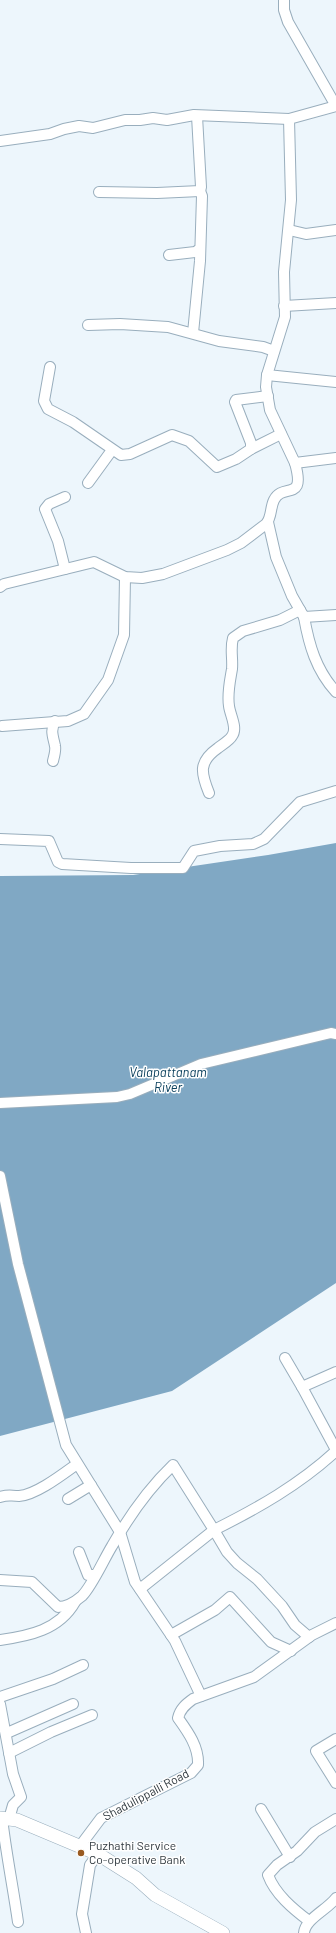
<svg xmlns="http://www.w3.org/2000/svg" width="336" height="1933" font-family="Barlow,sans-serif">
  <rect width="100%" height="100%" fill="#edf6fc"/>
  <polygon fill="#80a8c4" points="336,843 336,1283 172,1391 0,1436 0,876 133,875 268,855"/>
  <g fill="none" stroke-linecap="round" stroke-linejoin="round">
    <defs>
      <g id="minor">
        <polyline points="284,0 284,10 288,22 336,106"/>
        <polyline points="336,106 289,119 291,200 284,272 285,317 267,375 266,387 270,410 295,463 336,458"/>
        <polyline points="0,141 50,134 64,129 79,126 93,128 125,120 140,120 153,118 167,120 194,115 289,119"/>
        <polyline points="99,192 157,193 200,191 201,187 197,116"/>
        <polyline points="289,230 306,234 336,230"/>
        <polyline points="169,255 195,252 200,249"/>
        <polyline points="284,306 336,303"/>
        <polyline points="88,325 120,324 168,327 219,341 263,347 274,351"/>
        <polyline points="193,333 200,261 202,196 200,191"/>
        <polyline points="50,367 44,401 48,409 73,422 121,455 130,454 172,435 189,441 217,467 236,459 251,449 251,443 235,402 236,400 268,396"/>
        <polyline points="267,375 336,382"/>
        <polyline points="251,449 281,434"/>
        <polyline points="88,483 112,450"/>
        <polyline points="65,497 49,504 45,509 58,541 65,569"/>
        <polyline points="268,522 276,557 292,596 304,617 336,615"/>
        <path d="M0,587L4,584L94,562L125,577L142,578L163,574L227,550L241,543L266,524C272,517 270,508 274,500C283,482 306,503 295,463"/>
        <path d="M304,617C309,645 316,670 336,692"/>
        <polyline points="2,726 68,721 84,714 108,680 124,635 125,577"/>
        <path d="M53,761C54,757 56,750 55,746C53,736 50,731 55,721"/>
        <path d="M209,793C201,773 198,762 218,748C222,745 230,740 232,736C238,728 230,715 229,706C227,693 230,681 232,669C233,658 230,649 233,638L243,631L280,620L300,610"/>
        <polyline points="0,839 49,841 58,862 62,864 131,868 183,868 194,851 220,846 253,844 264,839 300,802 336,791"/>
        <polyline points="0,1103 117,1097 130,1094 201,1064 331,1033 336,1034"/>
        <polyline points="0,1176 18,1264 66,1445 120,1532 135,1582 175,1641 201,1696"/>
        <polyline points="285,1358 302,1387"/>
        <polyline points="336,1372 302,1387 336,1450"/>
        <path d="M0,1497C10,1494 10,1496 19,1496C36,1495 63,1474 77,1464"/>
        <polyline points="68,1499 91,1485"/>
        <polyline points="79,1552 88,1575 95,1575"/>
        <path d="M0,1580L32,1582L58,1607C67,1607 75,1602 82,1596C92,1586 104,1559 112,1546C128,1518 149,1488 173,1465L214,1530L140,1589"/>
        <polyline points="171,1635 215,1610 230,1597 271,1642 291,1651"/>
        <path d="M309,1637L295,1625L282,1606L257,1579L237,1563L227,1552L214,1530C258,1508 299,1485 336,1451"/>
        <path d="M0,1640C29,1636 59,1630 75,1602"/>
        <polyline points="0,1697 53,1679 83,1665"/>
        <polyline points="0,1704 13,1774 21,1797 13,1805 9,1819"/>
        <polyline points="7,1733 73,1704"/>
        <polyline points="336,1739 316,1751 336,1783"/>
        <polyline points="9,1753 51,1732 92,1715"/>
        <polyline points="261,1809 290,1857"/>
        <path d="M2,1818C6,1853 13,1887 18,1922"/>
        <path d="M80,1846L101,1818L191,1773L198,1765C199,1747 188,1732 178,1718C180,1709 186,1704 193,1699L254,1677L312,1635L336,1623"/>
        <path d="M309,1921C293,1909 275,1894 268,1875L277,1865L297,1851L315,1832L336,1819"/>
        <polyline points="86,1933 82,1914 90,1865 98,1854"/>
        <path d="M304,1933C305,1919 327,1910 336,1898"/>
      </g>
      <polyline id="major" points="0,1818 17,1820 98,1854 136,1878 155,1895 223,1933"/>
    </defs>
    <use href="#minor" stroke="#99aebd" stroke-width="12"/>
    <use href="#major" stroke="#99aebd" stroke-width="14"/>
    <use href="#minor" stroke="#fff" stroke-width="10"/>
    <use href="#major" stroke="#fff" stroke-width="13"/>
  </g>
  <circle fill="#995a21" stroke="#fff" stroke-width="1.5" cx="81" cy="1853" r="4"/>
  <g text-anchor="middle" stroke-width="3" stroke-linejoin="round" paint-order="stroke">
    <g font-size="12" fill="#30393f" stroke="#fff">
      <text transform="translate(146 1795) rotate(-28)" y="4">Shadulippalli Road</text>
    </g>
    <g font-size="12" fill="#30393f" stroke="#fff" text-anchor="start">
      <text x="89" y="1850">Puzhathi Service<tspan x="89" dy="14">Co-operative Bank</tspan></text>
    </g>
    <g font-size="13" font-style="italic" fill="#0b405d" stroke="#fff">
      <text x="168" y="1077">Valapattanam<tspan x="168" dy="15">River</tspan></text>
    </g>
  </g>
</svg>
